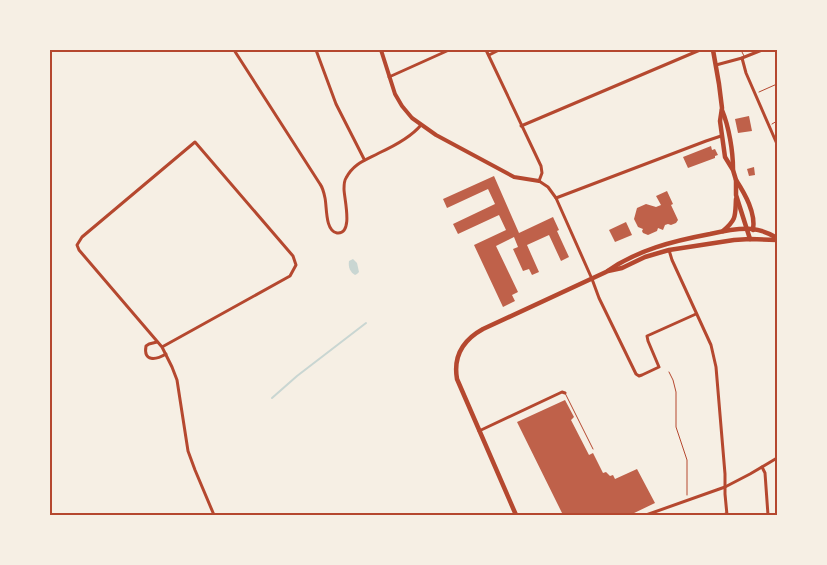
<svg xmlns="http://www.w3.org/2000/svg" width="827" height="565" font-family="'Times New Roman',serif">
  <rect width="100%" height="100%" fill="#f6efe4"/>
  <path fill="#c9d6d2" d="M353,259L357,263L359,272L357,274L355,275C350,272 348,267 349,261Z"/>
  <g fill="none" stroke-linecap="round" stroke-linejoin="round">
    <polyline stroke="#c9d6d2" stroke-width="2" points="272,398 297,376 366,323"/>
  </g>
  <g fill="#bf614a">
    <polygon points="749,116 752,131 738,133 735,119"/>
    <polygon points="711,146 712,150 715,149 718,155 715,156 715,158 688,168 683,157"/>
    <polygon points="754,167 755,175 749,176 747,169"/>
    <polygon points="494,176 519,233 553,217 559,230 557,231 569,257 561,261 549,235 527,245 539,272 532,275 529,269 523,271 513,249 518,247 514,237 496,246 518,292 512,295 515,301 503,307 474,245 506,230 499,215 458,234 453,224 495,204 488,189 447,208 443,199"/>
    <polygon points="667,191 673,204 671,205 678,220 676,223 671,225 668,224 665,225 663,230 658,228 657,231 648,235 643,233 642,231 643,229 638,227 634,219 637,208 646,204 656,207 661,205 656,196"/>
    <polygon points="626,222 632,235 615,242 609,230"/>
    <polygon points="565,400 574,417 571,420 589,455 593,453 603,473 606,472 610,476 613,475 615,479 637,469 655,503 630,515 563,515 517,422"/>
  </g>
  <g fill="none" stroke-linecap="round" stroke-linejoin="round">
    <g stroke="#b5482f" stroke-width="1">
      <polyline points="759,92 777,84"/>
      <polyline points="772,124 777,121"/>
      <polyline points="669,372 673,380 676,392 676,427 687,460 687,495"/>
    </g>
    <g stroke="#b5482f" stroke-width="1">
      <polyline points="741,50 744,56"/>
      <polyline points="565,393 593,449"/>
      <polyline points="718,515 726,513"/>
    </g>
    <g stroke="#b5482f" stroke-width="3">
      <path d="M234,50L320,184C323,188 324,193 325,198C327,207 325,231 337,233C354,235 344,198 344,189C344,185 344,181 346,178C354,163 366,160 379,153C392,147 412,136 421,125"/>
      <polyline points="316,50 336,104 364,159"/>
      <polyline points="486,50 541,166 542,173 539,181 548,187 556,198 592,279 599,298 636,374 639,376 642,375 659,367 648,341 647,336 696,314"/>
      <polyline points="489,55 499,50"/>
      <polyline points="742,58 746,73 777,144"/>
      <polyline points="716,65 742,58 762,50"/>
      <polyline points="389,77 449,50"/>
      <polyline points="521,126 700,50"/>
      <polyline points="556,198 706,141 721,136"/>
      <polyline points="669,250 672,260 711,345 716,367 725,474 725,494 727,515"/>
      <path d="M157,342L149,344L146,346C143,362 156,360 166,354"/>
      <polyline points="162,347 290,276 296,265 293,256 195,142 82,237 77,245 79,250 162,347 172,367 177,380 188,451 195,470 214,515"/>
      <polyline points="479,431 562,392 565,393"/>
      <polyline points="762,467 765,473 768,515"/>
      <polyline points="646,515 725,487 750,474 777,458"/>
    </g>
    <polyline stroke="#b5482f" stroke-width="4" points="381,50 395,94 402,106 412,118 436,135 514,177 539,181"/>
    <g stroke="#b5482f" stroke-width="4.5">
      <polyline points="713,50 719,84 722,108 720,121 725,157 733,170 736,180 736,195 750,239"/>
      <path d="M722,110C729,127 733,151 733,169"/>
      <path d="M736,180C745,194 756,213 753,230"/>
      <path d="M723,231C737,219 735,216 736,199"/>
      <polyline points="608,271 622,268 645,257 669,250 734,240 750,239 777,240"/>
      <path d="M516,515L457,379C453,356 463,340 483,329L606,272C637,250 673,241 710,234C723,231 738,228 752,229C761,230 769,233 777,238"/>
    </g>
  </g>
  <rect width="827" height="565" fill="none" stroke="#f6efe4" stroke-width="102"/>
  <rect x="51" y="51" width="725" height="463" fill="none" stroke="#b5482f" stroke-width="2"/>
</svg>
